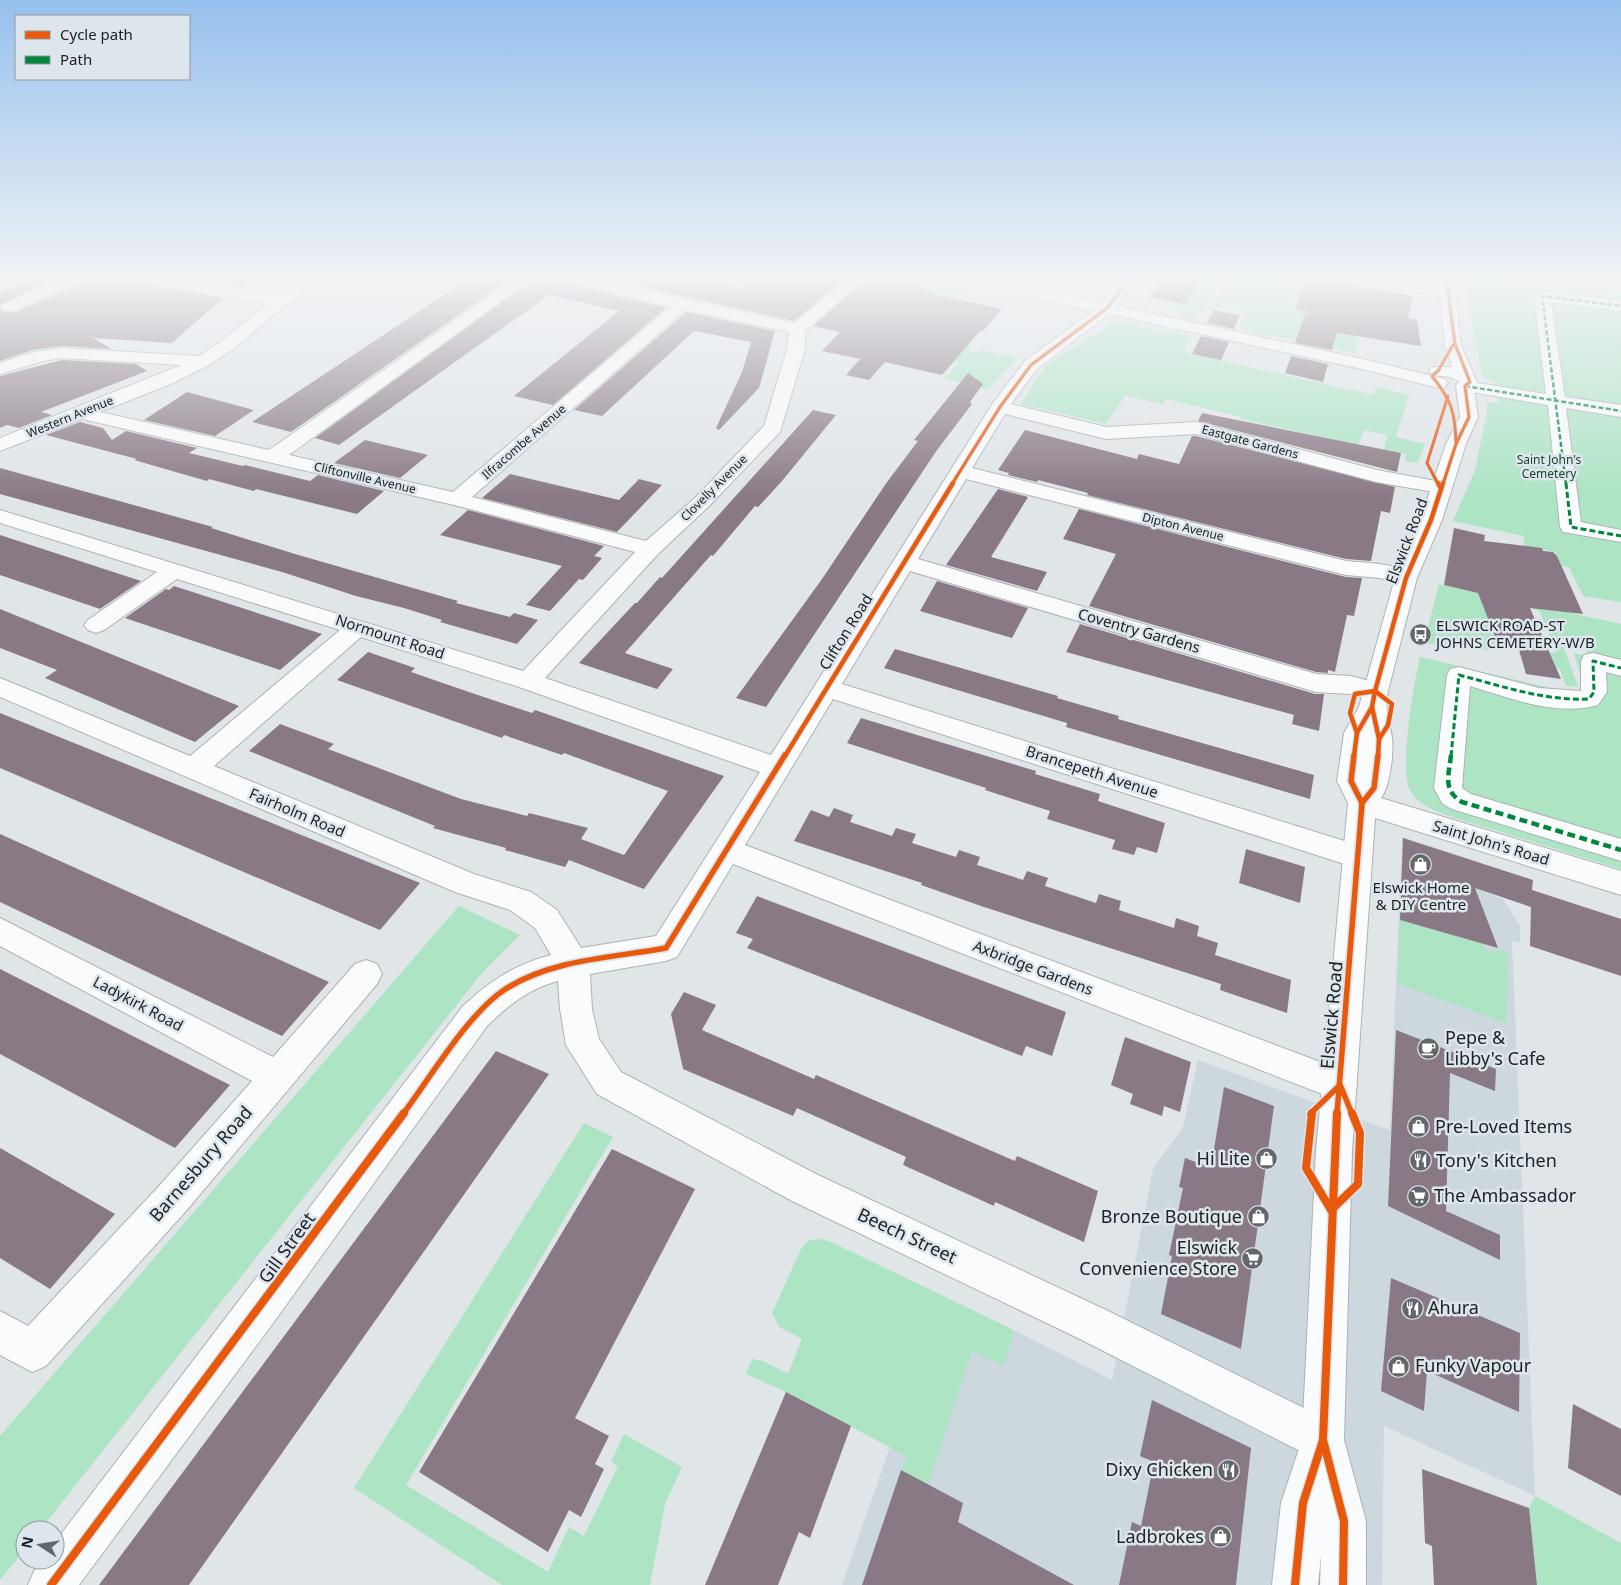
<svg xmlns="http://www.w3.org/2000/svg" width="1621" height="1585" font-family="'Noto Sans',sans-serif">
  <rect width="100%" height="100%" fill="#e0e5e8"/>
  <polygon fill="#cdd7de" points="1402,837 1482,863 1481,890 1504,900 1520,926 1520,943 1512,941 1535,1496 1384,1426 1382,1585 842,1585 890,1447 907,1456 928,1484 972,1350 1003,1365 1014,1330 1112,1380 1153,1169 1183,1127 1198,1060 1390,1130"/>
  <g fill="#ace4c4">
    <polygon points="1202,277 1265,277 1360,295 1329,304 1296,298 1291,309 1332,315 1330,321 1304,316 1298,335 1330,343 1334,342 1337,333 1358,336 1356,353 1240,329 1248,310 1226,306 1224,309 1212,306 1225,286 1219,285 1196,320 1180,316 1182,312 1174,310 1178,303 1171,302 1188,301 1190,297 1185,296"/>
    <polygon points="1467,277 1621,295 1621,602 1583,596 1569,567 1562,566 1555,552 1524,546 1524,536 1453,521 1475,470 1487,411 1487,403 1498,402 1495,383 1482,376 1464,279"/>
    <polygon points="933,282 975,291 958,294 950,299 923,293"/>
    <path d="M1116,321L1191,336L1184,352L1374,395L1376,388L1409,394C1406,409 1400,422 1396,437L1425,444L1418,463L1405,461L1406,454L1384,449L1387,435L1364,430L1358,445L1242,419L1241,417L1166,399L1163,404L1125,396L1106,424L1021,404L1046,365Z"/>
    <polygon points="966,346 969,347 970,352 976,353 980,350 1017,358 988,390 944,379 959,363 954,361"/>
    <path d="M1439,584L1621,624V869L1452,817C1437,812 1418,805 1410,790C1399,769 1414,682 1420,657L1571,693H1581L1585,689L1574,653L1588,656L1584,647L1563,645L1578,687L1566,686L1559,668L1523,662L1518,648L1556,653L1540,612L1530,607L1490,650L1424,643Z"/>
    <polygon points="459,906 520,935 482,973 40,1530 25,1530 25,1549 0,1580 0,1436"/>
    <polygon points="1400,920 1485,944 1485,949 1496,953 1497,949 1508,952 1506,1023 1398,984"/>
    <polygon points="584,1123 613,1137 406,1485 548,1572 569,1527 584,1536 618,1466 611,1462 624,1434 682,1467 665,1504 650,1585 502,1585 354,1488"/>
    <polygon points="820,1239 831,1242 1014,1330 1004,1366 972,1351 928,1485 901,1470 906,1456 786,1392 746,1374 752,1359 763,1361 788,1374 802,1339 779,1327 772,1313 801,1249 809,1240"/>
    <polygon points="1535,1496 1621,1543 1621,1585 1537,1585 1529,1508"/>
  </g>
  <g fill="#897984">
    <polygon points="35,277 59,277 0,305 0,292"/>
    <polygon points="87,277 134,277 143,284 223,298 172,343 93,338 111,349 62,346 33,350 0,361 0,309 3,312 16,312 84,282"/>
    <polygon points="185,277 263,277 243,288"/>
    <polygon points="471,277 513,277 291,432 252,422"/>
    <polygon points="537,277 558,277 562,282 666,308 553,405 514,396 619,311 549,295 339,445 315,438"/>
    <polygon points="598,277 692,277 743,288 744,277 847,277 794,321"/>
    <polygon points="869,277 881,277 928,288 923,292 1002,309 983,331 980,331 942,375 885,362 869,380 846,375 860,359 822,351 840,332 813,326"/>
    <polygon points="1164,277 1202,277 1185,304 1149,297"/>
    <polygon points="1306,277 1413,296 1408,318 1417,320 1421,346 1337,333 1332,350 1295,343 1306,311 1295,310"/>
    <polygon points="1214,310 1240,315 1234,329 1207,323"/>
    <polygon points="686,312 775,331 759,388 719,430 716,428 742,372 751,342 694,331 602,416 574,410"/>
    <polygon points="1201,336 1229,342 1221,360 1192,354"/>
    <polygon points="1291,356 1328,364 1323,382 1285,373"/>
    <polygon points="62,360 136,364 147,371 41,412 52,415 19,428 7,425 0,428 0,376"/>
    <polygon points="968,373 983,384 970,402 972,404 937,450 766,707 736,698 822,579 887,482 918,441 914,440"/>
    <polygon points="187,392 254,410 215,436 144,420"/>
    <polygon points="813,410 836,415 782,481 758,507 755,506 713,556 711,555 625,653 673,669 657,689 579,663 635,603 637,603 660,577 662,578"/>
    <polygon points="1202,413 1401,453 1397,472 1198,421"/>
    <polygon points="80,422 103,428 112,440 126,431 197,448 189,453 243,466 245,465 310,481 318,475 384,491 357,514 256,489 254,491 209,479 207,481 134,460 137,459 46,435"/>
    <polygon points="1025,430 1137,459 1139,454 1179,464 1192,436 1196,436 1395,487 1390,513 1381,511 1371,561 1346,559 1087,495 1088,493 1038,480 1037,482 1008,475 1009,473 998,470"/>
    <polygon points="365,440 428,455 400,478 334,463"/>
    <polygon points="0,468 213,527 211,528 295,554 458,601 456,603 510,617 514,613 538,620 517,644 440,622 442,620 404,608 356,596 282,572 0,494"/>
    <polygon points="510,474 619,500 639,479 662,485 617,532 482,498"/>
    <polygon points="998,489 1028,497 991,557 1047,572 1037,591 946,565"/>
    <polygon points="1079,509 1346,577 1362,578 1354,616 1347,615 1335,672 1328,670 1328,673 1316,672 1089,606 1116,554 1063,539"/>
    <polygon points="468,510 604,546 594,556 602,558 583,580 579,579 550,611 526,605 562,566 440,535"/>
    <polygon points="1454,528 1485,535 1484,541 1542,548 1543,551 1553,552 1557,556 1583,614 1530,608 1561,679 1526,674 1518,646 1498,644 1478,593 1444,585"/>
    <polygon points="0,535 141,581 100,609 0,575"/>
    <polygon points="937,581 1028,608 1012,638 920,611"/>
    <polygon points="174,586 322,634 280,670 125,618 166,589 169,590"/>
    <polygon points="0,609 239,706 195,742 45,678 57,670 0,648"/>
    <polygon points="1080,624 1315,694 1324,694 1319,731 1292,724 1294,715 1066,652"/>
    <polygon points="895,649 1058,696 1057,698 1119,716 1118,719 1314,775 1310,799 1066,727 1067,723 884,668"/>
    <polygon points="368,652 415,668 411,672 466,691 532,713 535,710 724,776 644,889 569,860 565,867 505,850 506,848 433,828 435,826 249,751 280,724 334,744 328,749 461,799 527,816 529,813 588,828 581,839 624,855 668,791 564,753 562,755 504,735 502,738 337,680"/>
    <polygon points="0,713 420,883 380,930 0,768"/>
    <polygon points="861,718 1036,771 1035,774 1100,794 1098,801 1165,823 1157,853 1137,847 1134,855 1112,849 1115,840 1047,819 1050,811 985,790 986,788 847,743"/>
    <polygon points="834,808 853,815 850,822 892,836 896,828 916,834 912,843 956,857 959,850 980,857 977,865 1023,880 1027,871 1048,878 1045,886 1096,903 1099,894 1121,901 1119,910 1174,928 1176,918 1199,926 1197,936 1218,943 1215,955 1291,980 1287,1013 1220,990 1221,984 981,906 921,885 922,883 794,841 811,810 829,817"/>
    <polygon points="0,834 329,982 282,1036 0,902"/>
    <polygon points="1403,838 1533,880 1532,890 1621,919 1621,976 1530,946 1531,907 1475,888 1498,948 1400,920"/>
    <polygon points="1246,849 1305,867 1300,903 1239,883"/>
    <polygon points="757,896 1066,1012 1052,1056 1026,1046 1022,1056 747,948 753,939 736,933"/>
    <polygon points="0,969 230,1085 175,1148 0,1054"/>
    <polygon points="684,992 716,1005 702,1030 814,1079 816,1075 1015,1161 1017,1156 1098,1191 1084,1242 995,1202 994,1206 903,1165 906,1157 797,1108 793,1116 683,1069 671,1014"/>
    <polygon points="1396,1030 1496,1069 1495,1091 1450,1073 1446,1211 1500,1235 1500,1260 1388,1206"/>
    <polygon points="1125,1037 1191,1062 1180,1112 1164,1106 1162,1116 1130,1104 1133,1094 1111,1085"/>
    <polygon points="496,1051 549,1074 189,1585 99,1585"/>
    <polygon points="1224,1087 1274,1106 1241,1349 1161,1314 1172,1256 1169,1255 1183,1188 1179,1187 1185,1158 1211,1168"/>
    <polygon points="0,1148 115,1214 50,1289 0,1258"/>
    <polygon points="612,1149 695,1189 575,1418 609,1436 595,1464 604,1469 581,1517 569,1510 548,1552 419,1472"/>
    <polygon points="1391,1278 1520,1333 1519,1412 1427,1371 1424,1411 1381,1391"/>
    <polygon points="786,1392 851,1426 810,1538 799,1532 778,1585 705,1585"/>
    <polygon points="1152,1400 1251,1448 1236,1585 1119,1585 1132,1522 1141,1526 1154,1462 1140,1456"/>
    <polygon points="1573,1404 1621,1429 1621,1496 1568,1468"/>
    <polygon points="1422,1469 1529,1508 1537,1585 1434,1585 1432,1546 1425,1543"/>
    <polygon points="901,1470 963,1503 958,1522 1074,1585 862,1585"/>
  </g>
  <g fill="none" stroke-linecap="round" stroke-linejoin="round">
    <defs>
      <g id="street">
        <polygon points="64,277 85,277 83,280 15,310 3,310 1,307 3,304"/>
        <path d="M136,277H172L278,296L307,277H325L287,304L232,350L207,366L173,383L100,412L269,450L517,277H535L289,455L453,492L670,307L562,280L560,277H588L794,323L850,277H867L805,331V349L780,432L709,506L658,554L545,678L771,755L993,403L1025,361L1093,311L959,282L952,277H982L1103,303L1123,277H1138L1117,306L1363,359L1445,379L1448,383L1445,387L1439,388L1362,369L1109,314L1037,369L1011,404L1106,427L1196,422L1377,470L1447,483L1450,487L1447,491L1440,493L1376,482L1196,434L1106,439L1005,414L972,468L1346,561C1363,563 1407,563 1417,578L1414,583L1406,585L1380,578L1346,575L966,479L918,559L1316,674L1351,676L1384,685L1388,691L1384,697L1375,700L1351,694L1316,692L910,571L842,684L1367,848L1372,856L1367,864L1357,868L833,699L745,845L1352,1074L1357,1085L1352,1096L1340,1101L733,864L677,957L666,961L590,974L592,1009L599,1039L621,1072L818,1175L1106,1310L1338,1425L1344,1440L1338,1455L1323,1461L1308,1455L1078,1338L792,1201L597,1094L566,1045L560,1009L558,981C528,989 509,1005 487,1026L271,1326L79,1585H28L35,1569L41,1560H55V1542L463,1006C491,980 514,965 551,955L535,928L510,910L455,892L0,697V678L190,756L340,630L177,579L104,630L96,633L88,630L84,625L88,620L157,572L0,523V510L523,671L635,552L454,505L82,419L0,451V438L181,365L62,358L43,361L0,374V363L34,352L62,348L199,356L220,342L268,304L143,282ZM685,310L789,332L787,349L764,426L695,498L646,541L472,497ZM361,637L519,687L760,772L656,936L581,948L557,910L531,892L474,874L214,766Z"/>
        <polygon points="1359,277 1392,277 1448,288 1456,293 1448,298 1366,282"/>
        <polygon points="1504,277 1548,277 1575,282 1578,285 1570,290 1511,282"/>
        <polygon points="1542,291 1621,301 1621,311 1551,302 1565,397 1621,405 1621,417 1566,408 1581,522 1621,530 1621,542 1563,532 1560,527 1548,405 1465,391 1459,390 1456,386 1459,382 1465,381 1546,394 1534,296"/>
        <path d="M1593,653L1621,660V676L1606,672L1607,692L1598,705C1557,717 1510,698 1470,686L1462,788L1471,794L1621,839V861L1452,809L1442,803L1434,788L1447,675L1450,669L1459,667L1539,688L1581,691V661L1584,655Z"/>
        <polygon points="0,918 273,1057 355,964 366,960 377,964 382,974 377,984 186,1211 46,1366 32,1372 0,1355 0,1311 28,1326 160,1185 252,1081 0,946"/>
      </g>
      <path id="secondary" d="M1438,277H1454L1461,345L1478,385L1474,389L1478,417L1466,444L1442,520L1417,578L1388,691C1384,710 1389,719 1392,737C1394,752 1390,787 1381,798L1621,871V895L1375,818L1352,1151L1344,1440L1366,1521V1585H1320L1321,1555L1318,1585H1272L1281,1503L1302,1440L1316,1151L1348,803L1337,781L1344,733L1359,707L1395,578L1420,520L1446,444L1460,417L1456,386L1460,382L1450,377L1432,375L1429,371L1432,367H1452L1445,345Z"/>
    </defs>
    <use href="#street" stroke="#aeb2b4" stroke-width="2"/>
    <use href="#secondary" stroke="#aeb2b4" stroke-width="2"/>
    <use href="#street" fill="#fafbfc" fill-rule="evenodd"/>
    <use href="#secondary" fill="#fafbfc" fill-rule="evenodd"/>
    <g stroke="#00873e" stroke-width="2.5" stroke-dasharray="5 2.5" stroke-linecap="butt">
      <polyline points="1465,386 1621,411"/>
      <polyline points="1566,484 1542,296 1621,306"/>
    </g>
    <g stroke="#00873e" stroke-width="3" stroke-dasharray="6 3" stroke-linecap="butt">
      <polyline points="1566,483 1571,527 1621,536"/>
      <path d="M1451,756L1459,675C1502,686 1544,701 1589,699L1594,692L1593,661L1621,668"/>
    </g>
    <path stroke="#00873e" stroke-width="4.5" stroke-dasharray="8 4.5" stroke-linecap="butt" d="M1451,755C1449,775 1442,790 1462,802L1621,850"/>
    <defs>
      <g id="cycleway-far3">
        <path d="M1453,345L1438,371L1432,376C1451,400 1455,411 1456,442"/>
        <polyline points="952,484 1000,407 1031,365 1107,308 1131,277"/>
        <polyline points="1438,484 1427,463 1448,396"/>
        <polyline points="1443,484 1456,444 1469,417 1465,386 1470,382 1455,344 1446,277"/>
      </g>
      <g id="cycleway-far2">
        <polyline points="1438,483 1440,487"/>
        <polyline points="1357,733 1350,713 1355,694 1375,691 1392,704 1388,725 1379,739"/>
        <polyline points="785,756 953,483"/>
        <polyline points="1354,756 1357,733 1372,707"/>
        <polyline points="1378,756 1379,739 1372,707 1375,691 1406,578 1431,520 1443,483"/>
      </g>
      <g id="cycleway-far1">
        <polyline points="1362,803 1374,788 1378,755"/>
        <polyline points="1341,1087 1352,1114"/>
        <path d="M403,1114C430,1078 468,1014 504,990C551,959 612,958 666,948L785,755"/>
        <polyline points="1310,1114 1340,1085"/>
        <polyline points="1337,1114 1362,803 1351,781 1354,755"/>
      </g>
      <g id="cycleway">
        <polyline points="1312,1113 1306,1168 1331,1210"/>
        <polyline points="1331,1210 1358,1184 1360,1133 1352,1113"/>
        <polyline points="1323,1440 1344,1521 1343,1585"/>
        <polyline points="51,1585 404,1113"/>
        <polyline points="1295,1585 1303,1503 1323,1440 1337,1113"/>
      </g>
    </defs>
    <use href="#cycleway-far3" stroke="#dde6ec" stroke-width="5"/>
    <use href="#cycleway-far2" stroke="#dde6ec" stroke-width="7"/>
    <use href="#cycleway-far1" stroke="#dde6ec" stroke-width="9"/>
    <use href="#cycleway" stroke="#dde6ec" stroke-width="11"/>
    <use href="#cycleway-far3" stroke="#e8590c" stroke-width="3"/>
    <use href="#cycleway-far2" stroke="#e8590c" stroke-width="4.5"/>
    <use href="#cycleway-far1" stroke="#e8590c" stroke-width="5.5"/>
    <use href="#cycleway" stroke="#e8590c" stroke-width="8"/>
  </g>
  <linearGradient id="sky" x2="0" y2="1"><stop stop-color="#96c0ed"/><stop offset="0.56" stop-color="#f1f3f5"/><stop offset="1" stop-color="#f1f3f5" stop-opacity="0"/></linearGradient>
  <rect width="1621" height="499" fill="url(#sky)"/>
  <defs>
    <symbol id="bus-disc" viewBox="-11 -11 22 22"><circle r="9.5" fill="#636769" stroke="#dde6ec"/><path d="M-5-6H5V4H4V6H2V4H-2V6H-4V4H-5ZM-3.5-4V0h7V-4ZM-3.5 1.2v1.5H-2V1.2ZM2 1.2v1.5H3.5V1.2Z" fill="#fff"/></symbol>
    <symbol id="shop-disc" viewBox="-11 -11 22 22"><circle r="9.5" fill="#636769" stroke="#dde6ec"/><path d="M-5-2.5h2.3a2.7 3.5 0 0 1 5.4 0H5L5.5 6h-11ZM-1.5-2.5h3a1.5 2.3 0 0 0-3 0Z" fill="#fff"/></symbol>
    <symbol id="cafe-disc" viewBox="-11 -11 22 22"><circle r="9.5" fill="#636769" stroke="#dde6ec"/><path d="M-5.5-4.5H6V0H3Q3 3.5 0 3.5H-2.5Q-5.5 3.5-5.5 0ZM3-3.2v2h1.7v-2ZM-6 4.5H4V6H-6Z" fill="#fff"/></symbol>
    <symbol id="restaurant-disc" viewBox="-11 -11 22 22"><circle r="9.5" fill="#636769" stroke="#dde6ec"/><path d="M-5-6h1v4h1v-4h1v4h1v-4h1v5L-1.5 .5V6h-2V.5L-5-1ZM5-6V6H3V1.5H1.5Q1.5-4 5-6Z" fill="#fff"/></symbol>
    <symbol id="supermarket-disc" viewBox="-11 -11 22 22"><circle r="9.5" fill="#636769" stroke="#dde6ec"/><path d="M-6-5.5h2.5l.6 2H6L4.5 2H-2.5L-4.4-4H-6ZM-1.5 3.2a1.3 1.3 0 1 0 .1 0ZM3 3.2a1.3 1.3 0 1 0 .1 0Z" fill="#fff"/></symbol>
  </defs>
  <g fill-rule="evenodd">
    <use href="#bus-disc" x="1408" y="622" width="25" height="25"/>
    <use href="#shop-disc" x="1408" y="852" width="25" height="25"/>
    <use href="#cafe-disc" x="1416" y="1036" width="25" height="25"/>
    <use href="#shop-disc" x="1406" y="1114" width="25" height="25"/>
    <use href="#shop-disc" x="1254" y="1146" width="25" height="25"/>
    <use href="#restaurant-disc" x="1408" y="1148" width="25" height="25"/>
    <use href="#supermarket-disc" x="1406" y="1184" width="25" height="25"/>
    <use href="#shop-disc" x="1246" y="1204" width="25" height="25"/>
    <use href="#supermarket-disc" x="1240" y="1246" width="25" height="25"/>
    <use href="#restaurant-disc" x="1400" y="1296" width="25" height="25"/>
    <use href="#shop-disc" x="1386" y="1354" width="25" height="25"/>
    <use href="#restaurant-disc" x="1216" y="1458" width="25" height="25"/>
    <use href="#shop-disc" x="1208" y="1524" width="25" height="25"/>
  </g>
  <g text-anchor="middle" stroke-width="5" stroke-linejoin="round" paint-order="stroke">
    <g font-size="12" fill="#202325" stroke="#dde6ec">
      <text transform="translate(70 417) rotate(-22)" y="4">Western Avenue</text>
      <text transform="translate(524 442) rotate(-41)" y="4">Ilfracombe Avenue</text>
      <text transform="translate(1250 442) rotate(15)" y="4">Eastgate Gardens</text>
      <text transform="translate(365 478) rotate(13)" y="4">Cliftonville Avenue</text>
      <text transform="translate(714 488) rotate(-45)" y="4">Clovelly Avenue</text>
      <text transform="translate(1183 527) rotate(14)" y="4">Dipton Avenue</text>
    </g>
    <g font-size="12" fill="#1c452d" stroke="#dde6ec">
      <text x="1549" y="464">Saint John's<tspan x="1549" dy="14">Cemetery</tspan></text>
    </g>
    <g font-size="15" fill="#202325" stroke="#dde6ec">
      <text transform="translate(1407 541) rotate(-69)" y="5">Elswick Road</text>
      <text transform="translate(1139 631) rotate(16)" y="5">Coventry Gardens</text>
      <text transform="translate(846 632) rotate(-58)" y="5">Clifton Road</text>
      <text transform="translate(390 637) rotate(18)" y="5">Normount Road</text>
      <text transform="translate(1092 772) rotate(18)" y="5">Brancepeth Avenue</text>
      <text transform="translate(297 813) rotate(23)" y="5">Fairholm Road</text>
      <text transform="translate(1491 843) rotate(17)" y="5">Saint John's Road</text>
      <text transform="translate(1033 968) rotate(21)" y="5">Axbridge Gardens</text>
      <text transform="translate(138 1004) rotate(28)" y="5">Ladykirk Road</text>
    </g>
    <g font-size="15" fill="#202325" stroke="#dde6ec" text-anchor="start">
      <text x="1436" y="631">ELSWICK ROAD-ST<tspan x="1436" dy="17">JOHNS CEMETERY-W/B</tspan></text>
      <text x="1421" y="893" text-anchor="middle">Elswick Home<tspan x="1421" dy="17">&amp; DIY Centre</tspan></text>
    </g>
    <g font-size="18" fill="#202325" stroke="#dde6ec">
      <text transform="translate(1332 1015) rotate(-85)" y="6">Elswick Road</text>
      <text transform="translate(201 1164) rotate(-49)" y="6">Barnesbury Road</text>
      <text transform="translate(907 1236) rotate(25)" y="6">Beech Street</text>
      <text transform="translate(287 1248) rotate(-54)" y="6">Gill Street</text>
    </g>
    <g font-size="18" fill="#202325" stroke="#dde6ec" text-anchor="start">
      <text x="1445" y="1044">Pepe &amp;<tspan x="1445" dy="21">Libby's Cafe</tspan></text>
      <text x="1435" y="1133">Pre-Loved Items</text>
      <text x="1250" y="1165" text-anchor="end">Hi Lite</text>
      <text x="1436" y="1167">Tony's Kitchen</text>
      <text x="1434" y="1202">The Ambassador</text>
      <text x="1242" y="1223" text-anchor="end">Bronze Boutique</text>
      <text x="1237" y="1254" text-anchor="end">Elswick<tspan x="1237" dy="21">Convenience Store</tspan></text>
      <text x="1428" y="1314">Ahura</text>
      <text x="1415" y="1372">Funky Vapour</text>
      <text x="1213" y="1476" text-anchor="end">Dixy Chicken</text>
      <text x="1204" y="1543" text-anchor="end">Ladbrokes</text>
    </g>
  </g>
  <rect x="15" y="15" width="175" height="65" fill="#dde6ec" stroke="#91989c"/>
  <rect x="25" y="31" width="25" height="8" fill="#e8590c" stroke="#91989c"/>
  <text x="60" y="40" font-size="15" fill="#202325">Cycle path</text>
  <rect x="25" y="56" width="25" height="8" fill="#00873e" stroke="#91989c"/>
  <text x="60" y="65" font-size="15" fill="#202325">Path</text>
  <g transform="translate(40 1545) rotate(282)"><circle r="24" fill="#dde6ec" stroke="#91989c"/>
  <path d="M0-4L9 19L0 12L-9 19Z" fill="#636769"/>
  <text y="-8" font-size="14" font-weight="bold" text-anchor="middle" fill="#202325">N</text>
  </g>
</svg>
